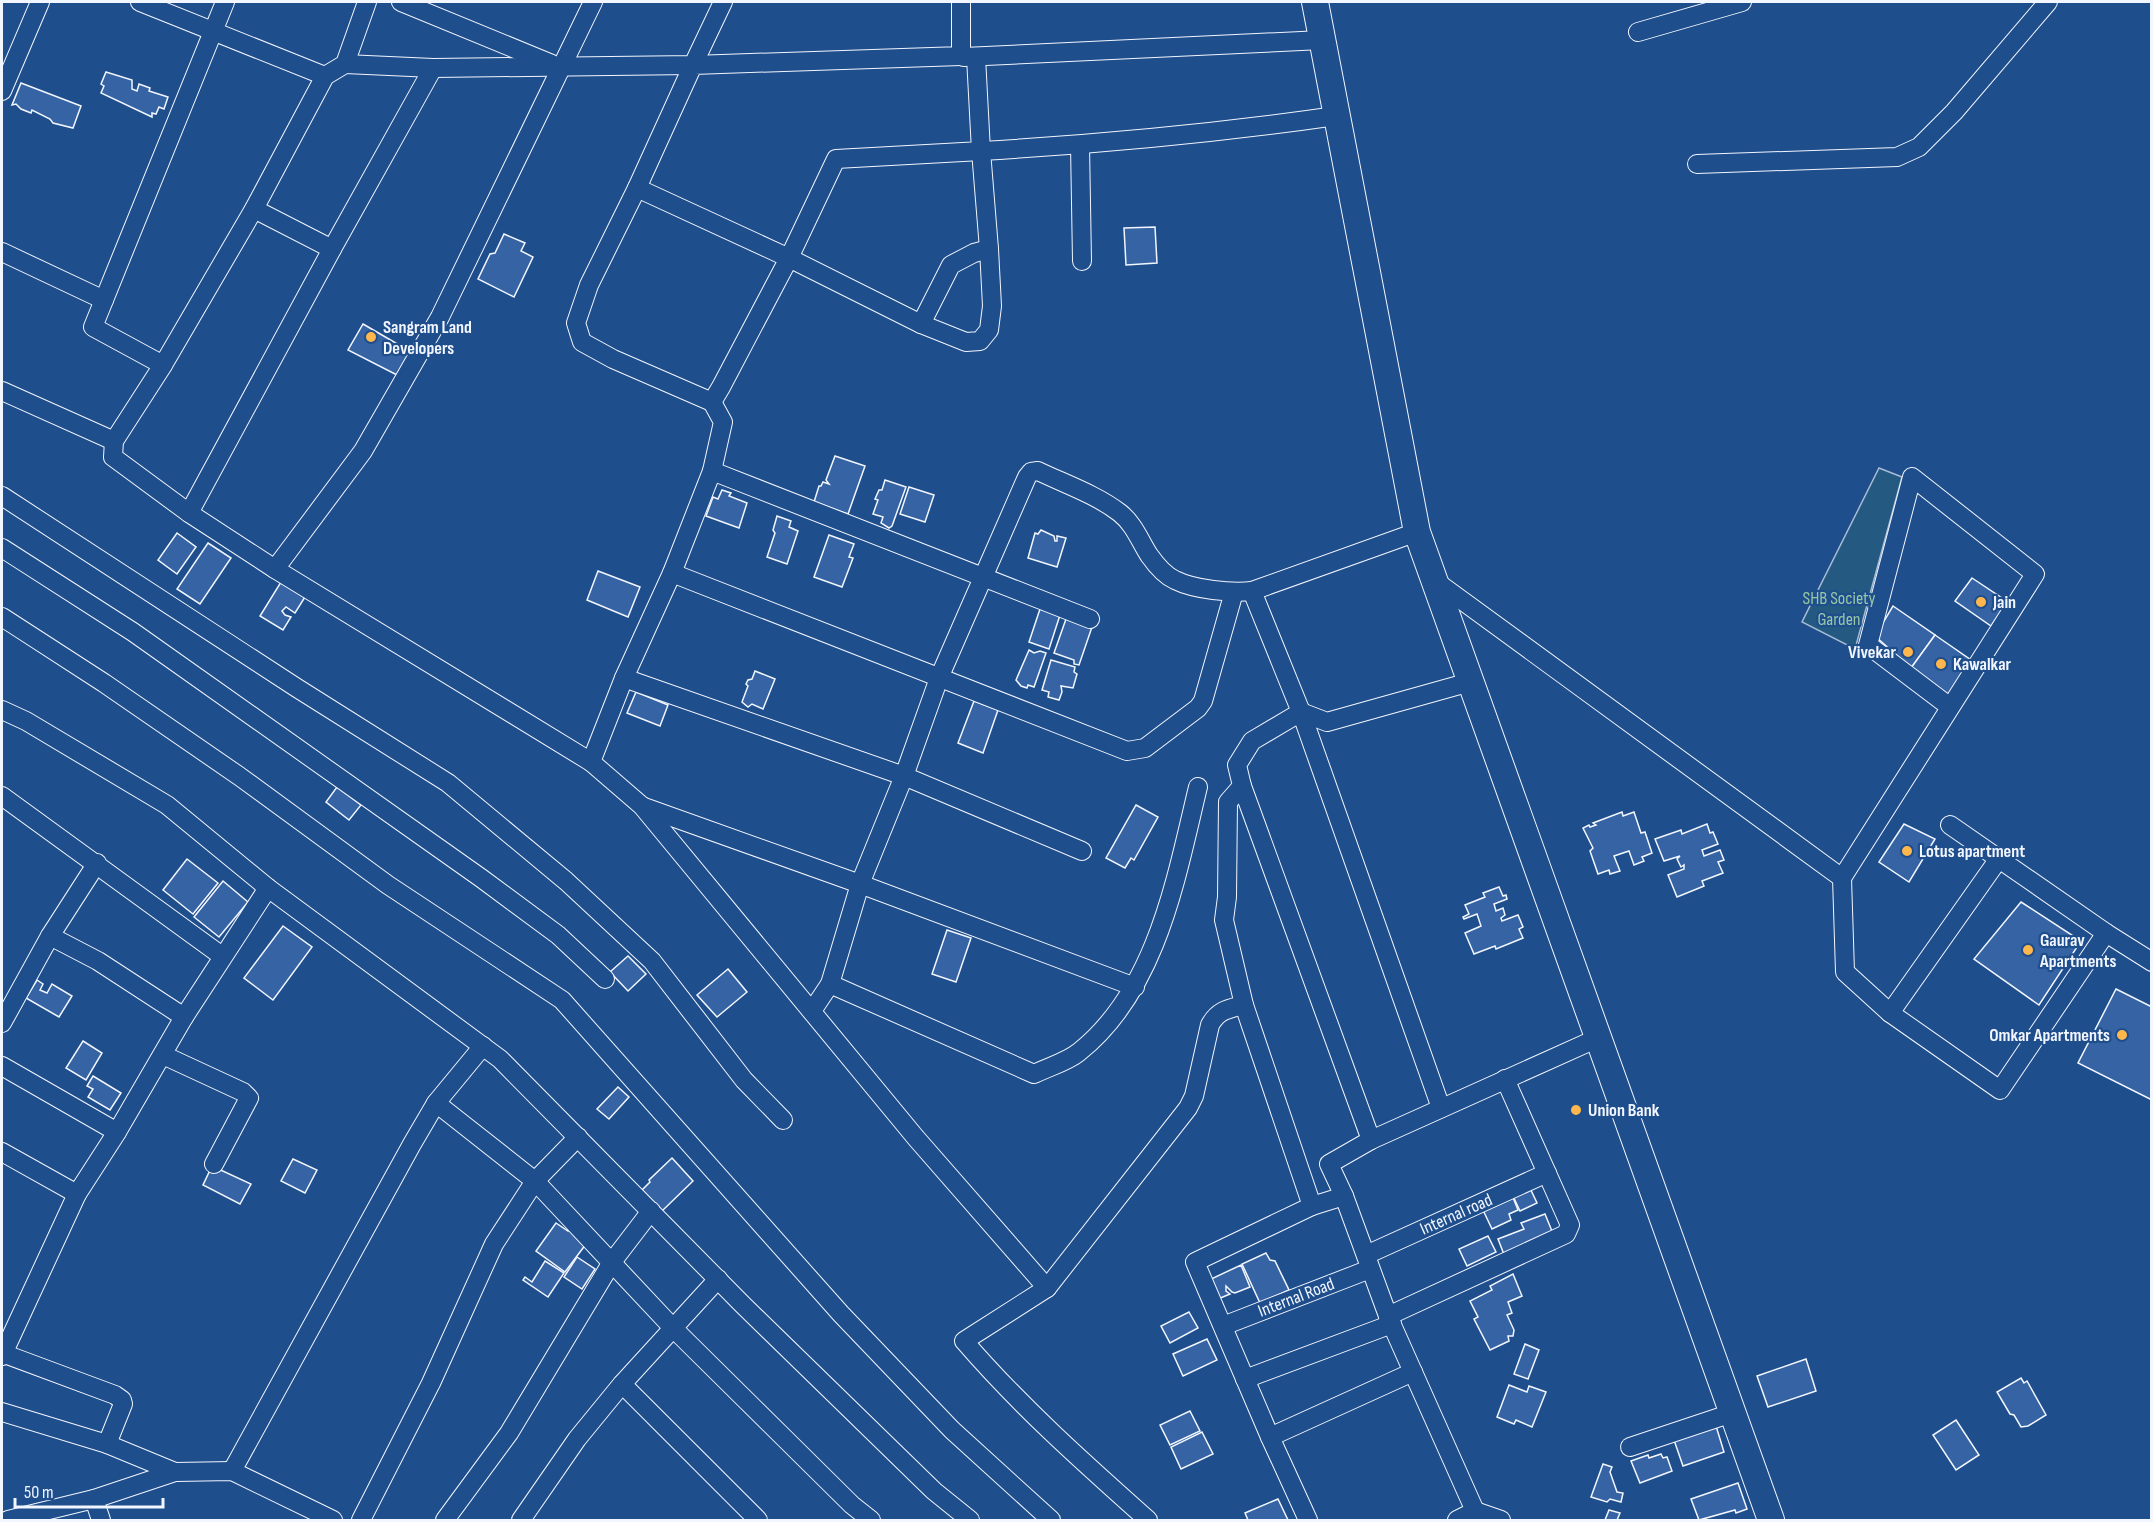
<svg xmlns="http://www.w3.org/2000/svg" width="2153" height="1522" font-family="'Sofia Sans Condensed',sans-serif">
  <rect width="100%" height="100%" fill="#1f4e8c"/>
  <polygon fill="#245a82" stroke="#a8bbd7" stroke-width="1.5" points="1879,468 1902,477 1855,649 1802,622"/>
  <g fill="#3563a3" stroke="#f2f6ff" stroke-width="1.5">
    <polygon points="106,72 132,80 132,89 137,91 139,84 150,88 149,91 168,97 164,109 159,107 156,114 152,113 152,117 101,93 104,86 101,84"/>
    <polygon points="21,83 81,106 73,128 53,123 50,119 32,110 31,113 21,109 16,104 12,105"/>
    <polygon points="1155,227 1157,263 1126,265 1124,228"/>
    <polygon points="504,234 525,243 521,251 533,257 514,297 478,279 490,254 495,253"/>
    <polygon points="363,324 413,353 397,375 348,350"/>
    <polygon points="835,456 865,466 848,514 814,502 819,486 821,486 823,482 829,484 826,480"/>
    <polygon points="885,480 906,487 892,526 889,528 881,523 883,517 873,514 878,500 875,499 879,490 882,490"/>
    <polygon points="909,487 934,495 925,522 900,514"/>
    <polygon points="722,490 731,493 729,496 747,503 739,528 706,516 713,497 718,499"/>
    <polygon points="777,516 791,521 789,527 798,531 787,564 767,557 775,533 773,530"/>
    <polygon points="1041,530 1054,536 1055,541 1057,541 1057,536 1066,538 1057,567 1028,558 1035,533 1038,534"/>
    <polygon points="177,533 196,547 177,574 158,560"/>
    <polygon points="829,535 854,544 849,557 853,558 842,587 814,577"/>
    <polygon points="208,543 231,558 200,604 177,589"/>
    <polygon points="598,571 640,587 628,617 587,600"/>
    <polygon points="1972,578 2008,602 1991,626 1955,601"/>
    <polygon points="281,582 305,597 295,613 286,607 282,611 285,615 291,617 283,630 260,616"/>
    <polygon points="1893,606 1935,635 1911,668 1875,636"/>
    <polygon points="1040,609 1060,615 1049,649 1029,642"/>
    <polygon points="1066,619 1092,627 1079,665 1074,664 1074,660 1054,653"/>
    <polygon points="1935,635 1971,660 1948,696 1911,668"/>
    <polygon points="1029,650 1034,653 1040,651 1046,653 1034,687 1028,685 1027,688 1021,686 1016,680"/>
    <polygon points="1051,660 1075,667 1074,672 1077,674 1073,688 1061,686 1062,692 1059,700 1048,697 1049,692 1042,690"/>
    <polygon points="755,671 775,679 763,709 752,704 748,707 742,702 748,686 746,684 748,680 752,679"/>
    <polygon points="636,692 668,705 660,726 627,713"/>
    <polygon points="974,701 998,710 983,753 958,743"/>
    <polygon points="337,787 361,805 349,820 326,802"/>
    <polygon points="1136,805 1158,817 1134,860 1131,858 1125,868 1106,858"/>
    <polygon points="1622,812 1623,816 1634,812 1641,833 1645,832 1652,853 1642,857 1644,861 1634,865 1629,851 1614,856 1620,871 1610,874 1609,870 1598,874 1590,851 1593,848 1583,828 1589,825 1590,827 1596,825 1593,823"/>
    <polygon points="1707,824 1710,833 1713,832 1718,844 1702,850 1704,856 1720,850 1724,860 1718,862 1723,873 1702,881 1704,886 1677,897 1668,875 1684,869 1684,865 1681,867 1677,859 1680,856 1664,861 1655,839 1681,830 1682,834"/>
    <polygon points="1904,824 1935,839 1909,882 1879,862"/>
    <polygon points="187,859 218,883 193,914 163,890"/>
    <polygon points="223,881 248,902 219,937 194,917"/>
    <polygon points="1499,887 1503,896 1506,895 1507,899 1494,904 1496,911 1503,908 1505,915 1501,918 1502,921 1518,915 1523,927 1519,929 1523,938 1496,949 1495,946 1474,954 1465,933 1481,926 1477,914 1464,919 1463,917 1469,914 1465,905 1485,897 1483,893"/>
    <polygon points="2021,902 2081,941 2039,1005 1974,959"/>
    <polygon points="283,926 312,947 273,1000 244,978"/>
    <polygon points="947,930 971,938 956,982 932,974"/>
    <polygon points="628,956 646,974 628,991 610,972"/>
    <polygon points="728,969 747,992 717,1017 697,995"/>
    <polygon points="37,980 43,984 40,990 47,993 52,984 72,996 59,1017 26,998"/>
    <polygon points="2116,989 2152,1007 2152,1100 2078,1063"/>
    <polygon points="83,1041 102,1053 86,1080 66,1068"/>
    <polygon points="93,1076 121,1093 110,1110 88,1097 93,1089 87,1086"/>
    <polygon points="618,1087 629,1097 609,1119 597,1109"/>
    <polygon points="672,1158 693,1181 662,1211 642,1190 650,1182 649,1180"/>
    <polygon points="293,1159 317,1170 305,1193 281,1181"/>
    <polygon points="212,1166 251,1184 240,1204 203,1185"/>
    <polygon points="1529,1186 1537,1203 1520,1211 1512,1194"/>
    <polygon points="1512,1195 1518,1210 1509,1214 1511,1220 1492,1229 1482,1208"/>
    <polygon points="1545,1214 1554,1236 1505,1257 1498,1239 1524,1229 1521,1223"/>
    <polygon points="556,1223 568,1231 569,1228 586,1244 565,1272 536,1251"/>
    <polygon points="1488,1236 1496,1252 1467,1266 1459,1249"/>
    <polygon points="1266,1253 1270,1260 1275,1261 1289,1290 1260,1303 1242,1264"/>
    <polygon points="577,1257 595,1269 582,1289 564,1277"/>
    <polygon points="545,1261 564,1273 548,1297 523,1280 525,1277 532,1282"/>
    <polygon points="1241,1265 1250,1287 1235,1293 1232,1292 1226,1286 1226,1291 1230,1294 1218,1299 1209,1280"/>
    <polygon points="1513,1274 1522,1296 1508,1302 1512,1313 1507,1315 1514,1330 1513,1336 1508,1336 1509,1341 1490,1350 1474,1319 1478,1317 1470,1301 1492,1290 1490,1286"/>
    <polygon points="1189,1312 1198,1328 1170,1343 1161,1326"/>
    <polygon points="1207,1339 1217,1360 1183,1376 1173,1354"/>
    <polygon points="1525,1344 1539,1350 1528,1379 1514,1374"/>
    <polygon points="1806,1359 1816,1391 1768,1407 1757,1376"/>
    <polygon points="2021,1378 2024,1383 2027,1381 2046,1415 2028,1426 2021,1427 2014,1415 2010,1414 1997,1392"/>
    <polygon points="1509,1385 1527,1392 1529,1386 1546,1392 1532,1427 1516,1420 1514,1424 1497,1417"/>
    <polygon points="1190,1411 1200,1431 1170,1445 1160,1425"/>
    <polygon points="1956,1420 1979,1455 1956,1470 1933,1435"/>
    <polygon points="1716,1426 1724,1452 1683,1466 1674,1440"/>
    <polygon points="1202,1432 1213,1454 1181,1469 1171,1447"/>
    <polygon points="1661,1454 1663,1458 1667,1457 1672,1471 1640,1483 1631,1461 1648,1455 1649,1458"/>
    <polygon points="1603,1464 1612,1467 1610,1472 1617,1492 1623,1493 1621,1502 1610,1499 1607,1502 1591,1497"/>
    <polygon points="1738,1483 1747,1509 1736,1513 1735,1510 1699,1520 1691,1499"/>
    <polygon points="1278,1499 1288,1520 1248,1520 1245,1513"/>
    <polygon points="1609,1510 1620,1513 1617,1520 1605,1520"/>
  </g>
  <g fill="none" stroke-linecap="round" stroke-linejoin="round">
    <defs>
      <g id="street">
        <polyline points="140,2 325,76"/>
        <polyline points="367,2 345,64 325,76 254,209 163,365 114,441 113,457 189,513 275,569 591,762"/>
        <polyline points="401,2 552,64"/>
        <path d="M961,2V56L693,65L637,188L589,285L576,323L582,342L613,359L712,402L723,422L712,471L672,573L624,678L591,762L642,806L916,1138L1047,1288L964,1341C1020,1406 1084,1463 1148,1520"/>
        <polyline points="1638,32 1742,2"/>
        <polyline points="964,57 1322,40"/>
        <polyline points="345,64 433,68 693,65 723,2"/>
        <polyline points="2,91 40,2"/>
        <polyline points="1080,145 1082,261"/>
        <polyline points="1697,164 1897,157 1919,147 1954,112 2048,2"/>
        <path d="M637,188L789,258L921,324L966,342L980,341L989,330L992,306L989,249L981,151C1100,144 1218,133 1336,116"/>
        <polyline points="254,209 332,249"/>
        <polyline points="2,252 104,300"/>
        <polyline points="921,324 951,265 974,253 989,249"/>
        <polyline points="163,365 93,327 225,2"/>
        <polyline points="2,391 114,441"/>
        <polyline points="712,402 721,387 789,258 836,159 981,151 976,57"/>
        <polyline points="712,471 1090,619"/>
        <polyline points="2,496 297,688 448,783 566,881 652,961 744,1080 783,1120"/>
        <polyline points="189,513 332,249 433,68"/>
        <polyline points="2,548 133,632 481,878 558,935 605,979"/>
        <polyline points="275,569 363,451 440,317 593,2"/>
        <polyline points="672,573 1127,751 1145,748 1198,708 1203,701 1234,592"/>
        <polyline points="1434,580 1842,878 2035,574 1912,477 1868,645 1950,707"/>
        <polyline points="2,617 104,683 239,776 388,885 562,1000 841,1314 952,1430 1051,1520"/>
        <polyline points="624,678 904,776 1082,851"/>
        <polyline points="2,710 26,721 167,805 268,888 500,1059 743,1305 934,1491 970,1520"/>
        <polyline points="1301,712 1441,1108"/>
        <polyline points="1301,712 1327,722 1470,682"/>
        <polyline points="1242,786 1371,1140"/>
        <polyline points="2,796 222,956"/>
        <polyline points="644,807 860,884 1135,987"/>
        <polyline points="1842,878 1845,972 1890,1013 2000,1090 2106,933 1950,825"/>
        <polyline points="2106,933 2152,962"/>
        <polyline points="50,936 98,961 184,1017"/>
        <path d="M830,984L1034,1074C1048,1067 1067,1062 1079,1052C1157,990 1176,878 1198,787"/>
        <path d="M812,1011L830,984L860,884L904,776L939,678L1027,477L1031,472L1038,471C1065,484 1097,495 1120,513C1134,524 1140,541 1149,555C1156,565 1164,575 1175,580C1195,590 1231,593 1252,591"/>
        <polyline points="1890,1013 1998,860"/>
        <polyline points="2,1023 50,936 97,863"/>
        <polyline points="483,1046 436,1103 535,1181 673,1328 852,1505 871,1520"/>
        <polyline points="163,1055 243,1092 249,1098 214,1164"/>
        <polyline points="2,1066 117,1132"/>
        <polyline points="2,1152 77,1194"/>
        <polyline points="1312,1206 1244,1005 1224,920 1227,897 1228,802 1242,786 1237,765 1252,741 1301,712 1252,591 1417,532"/>
        <polyline points="1366,1255 1547,1173"/>
        <path d="M1047,1288L1188,1108L1194,1096L1210,1025C1218,1010 1228,1009 1244,1005"/>
        <polyline points="1388,1316 1566,1234 1570,1225 1505,1079"/>
        <polyline points="1223,1326 1370,1269"/>
        <polyline points="2,1353 115,1395 122,1400 123,1404 107,1444"/>
        <polyline points="2,1356 77,1194 117,1132 184,1017 268,888"/>
        <polyline points="1245,1379 1392,1324"/>
        <polyline points="622,1384 758,1520"/>
        <polyline points="2,1412 107,1444 175,1472 232,1471 333,1520"/>
        <polyline points="1270,1437 1413,1372"/>
        <polyline points="1630,1447 1732,1413"/>
        <polyline points="232,1471 412,1144 436,1103"/>
        <polyline points="94,1499 101,1520"/>
        <polyline points="1475,1511 1501,1520"/>
        <polyline points="8,1520 94,1499 175,1472"/>
        <polyline points="361,1520 431,1383 494,1244 535,1181 578,1137"/>
        <polyline points="445,1520 509,1433 612,1262 651,1211"/>
        <polyline points="521,1520 577,1439 622,1384 718,1279"/>
        <polyline points="1308,1520 1270,1437 1195,1262 1312,1206 1344,1196"/>
        <polyline points="1457,1520 1475,1511 1388,1316 1344,1196 1329,1164 1371,1140 1598,1038"/>
      </g>
      <polyline id="secondary" points="1315,2 1417,532 1771,1520"/>
    </defs>
    <use href="#street" stroke="#f2f6ff" stroke-width="20"/>
    <use href="#secondary" stroke="#f2f6ff" stroke-width="28"/>
    <use href="#street" stroke="#1f4e8c" stroke-width="18"/>
    <use href="#secondary" stroke="#1f4e8c" stroke-width="26"/>
  </g>
  <g fill="#ffb74d" stroke="#1f4e8c" stroke-width="2">
    <circle cx="371" cy="337" r="6"/>
    <circle cx="1981" cy="602" r="6"/>
    <circle cx="1908" cy="652" r="6"/>
    <circle cx="1941" cy="664" r="6"/>
    <circle cx="1907" cy="851" r="6"/>
    <circle cx="2028" cy="950" r="6"/>
    <circle cx="2122" cy="1035" r="6"/>
    <circle cx="1576" cy="1110" r="6"/>
  </g>
  <g text-anchor="middle" stroke-width="4.5" stroke-linejoin="round" paint-order="stroke">
    <g font-size="18" font-weight="bold" fill="#f2f6ff" stroke="#1f4e8c" text-anchor="start">
      <text x="383" y="333">Sangram Land<tspan x="383" dy="21">Developers</tspan></text>
      <text x="1993" y="608">Jain</text>
      <text x="1896" y="658" text-anchor="end">Vivekar</text>
      <text x="1953" y="670">Kawalkar</text>
      <text x="1919" y="857">Lotus apartment</text>
      <text x="2040" y="946">Gaurav<tspan x="2040" dy="21">Apartments</tspan></text>
      <text x="2110" y="1041" text-anchor="end">Omkar Apartments</text>
      <text x="1588" y="1116">Union Bank</text>
    </g>
    <g font-size="18" fill="#97c8a6" stroke="#1f4e8c">
      <text x="1839" y="604">SHB Society<tspan x="1839" dy="21">Garden</tspan></text>
    </g>
    <g font-size="18" fill="#f2f6ff" stroke="#1f4e8c">
      <text transform="translate(1456 1214) rotate(-24)" y="6">Internal road</text>
      <text transform="translate(1296 1297) rotate(-21)" y="6">Internal Road</text>
    </g>
  </g>
  <rect width="2153" height="1522" fill="none" stroke="#f2f6ff" stroke-width="6"/>
  <path d="M15 1498v9h148v-9" fill="none" stroke="#f2f6ff" stroke-width="3"/>
  <text x="24" y="1498" font-size="18" fill="#f2f6ff" stroke="#1f4e8c" stroke-width="4.5" paint-order="stroke">50 m</text>
</svg>
